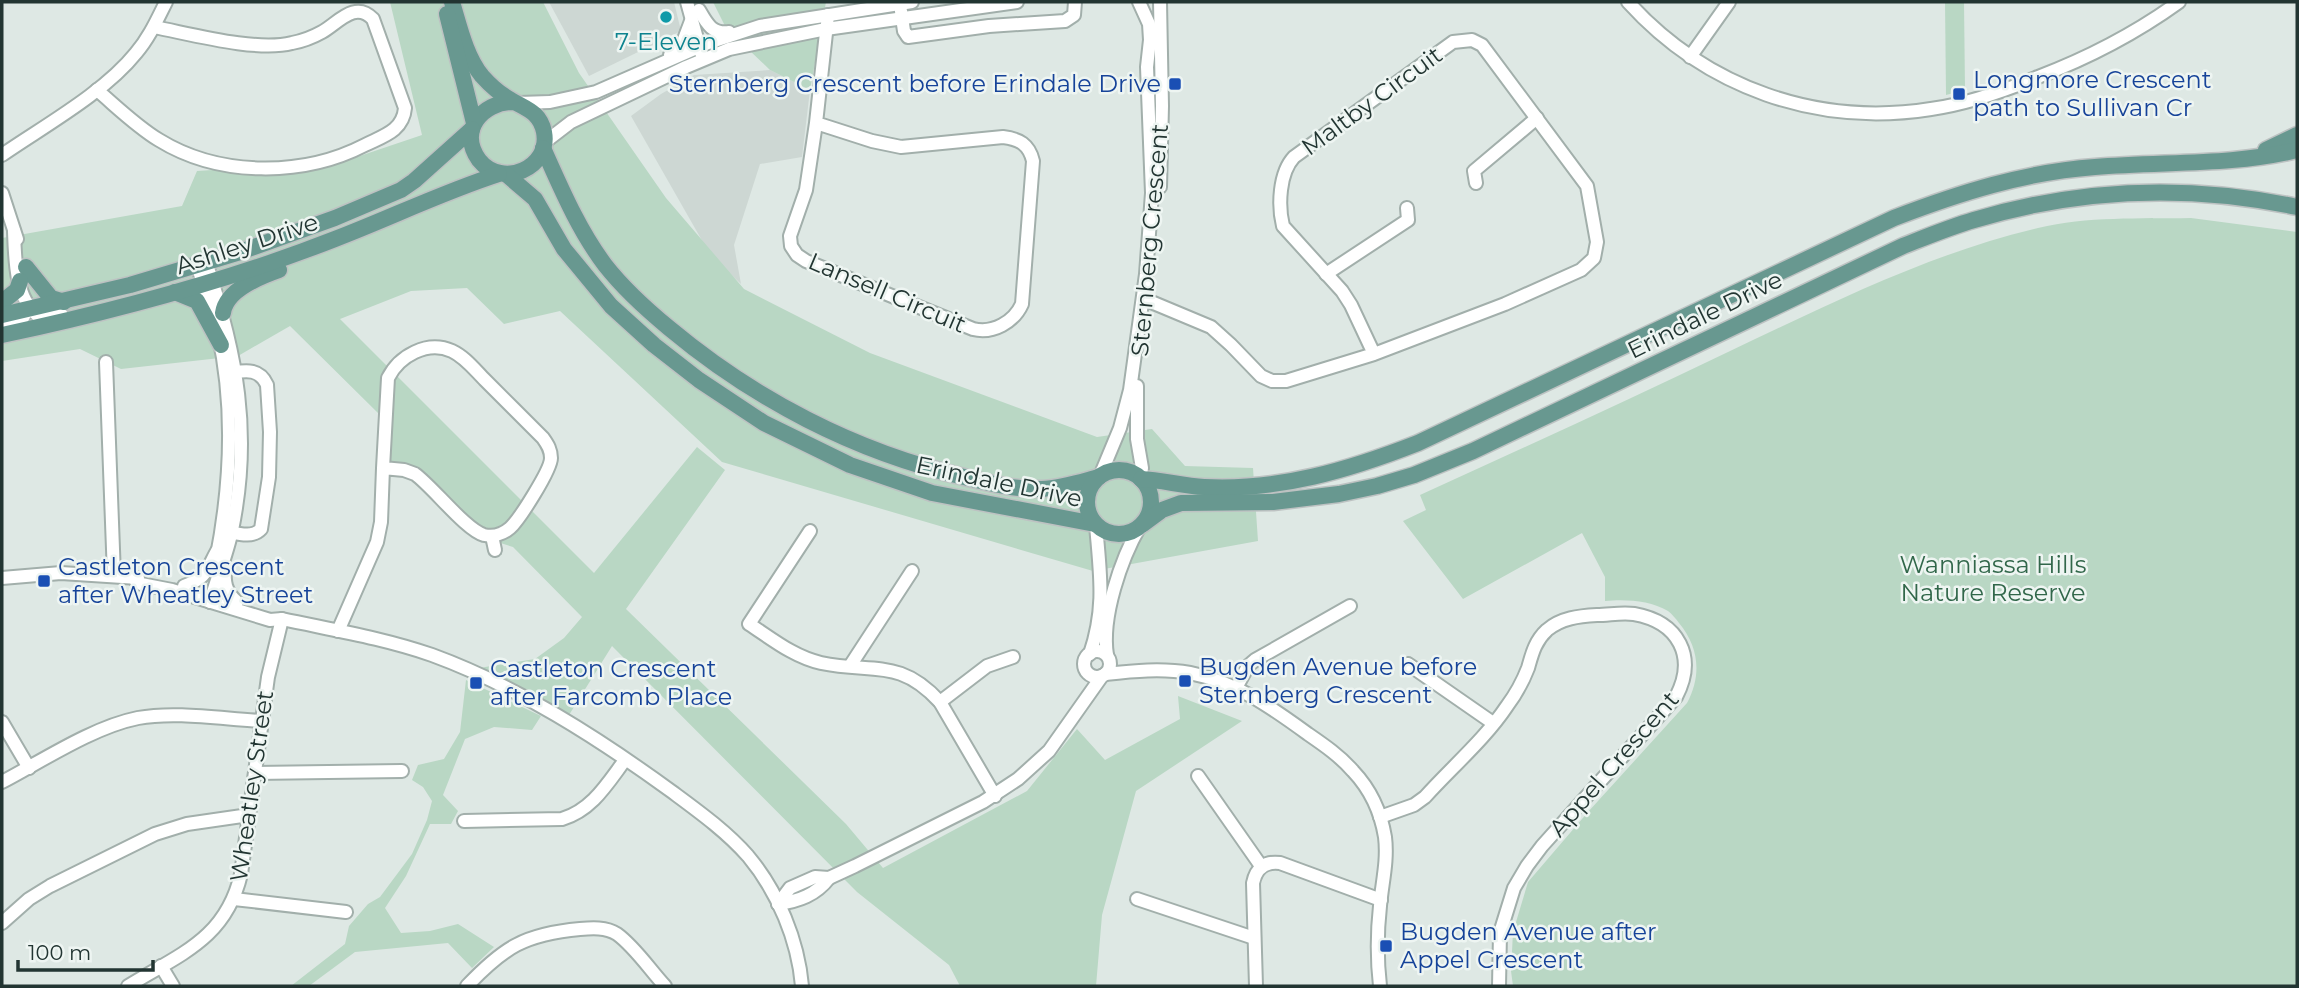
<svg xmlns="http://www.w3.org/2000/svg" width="2299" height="988" font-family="Montserrat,sans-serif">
  <rect width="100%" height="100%" fill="#dee8e4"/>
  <g fill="#cdd7d3">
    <polygon points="549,2 674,2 681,31 589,76"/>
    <polygon points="770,70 810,90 802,157 760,164 734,245 741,284 721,265 704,244 631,116 661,94 694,75"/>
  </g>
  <g fill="#b9d7c4">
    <polygon points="390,2 543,2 579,73 666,198 744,289 870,353 1097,437 1152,429 1185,466 1253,468 1258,541 1093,571 722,462 560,311 504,324 467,288 411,291 340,319 594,573 697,447 725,470 626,609 846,824 883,868 1027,791 1077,729 1105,760 1180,719 1178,696 1242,721 1136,791 1102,915 1096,986 960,986 949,965 857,892 612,646 569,715 479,668 535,659 564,638 582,617 513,547 491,540 414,469 387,461 379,414 290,326 238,356 121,369 80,349 2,361 2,238 182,206 197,171 342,162 422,135"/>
    <polygon points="713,2 826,2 810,90 770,70 726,28"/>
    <polygon points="1945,2 1964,2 1965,90 1946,95"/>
    <path d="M2191,218L2297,232V986H1513L1511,971L1513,932L1528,882L1588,812L1687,703C1702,675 1699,647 1679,623C1676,619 1672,614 1668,611C1650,600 1624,599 1605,601V577L1582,533L1463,599L1403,521L1426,510L1420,495C1523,448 1626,401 1728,352C1830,304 1928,254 2038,228C2087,216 2140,219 2191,218Z"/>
    <polygon points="466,680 541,716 532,730 494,727 465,739 443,795 458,811 451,824 430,824 406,876 385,908 401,933 430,931 458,924 494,947 472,968 448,943 355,952 309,986 291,986 345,944 349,926 368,904 380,897 412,854 427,820 432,801 423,787 412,780 418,765 444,759 460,732"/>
  </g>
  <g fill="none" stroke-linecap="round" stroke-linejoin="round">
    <defs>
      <g id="minor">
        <polyline points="687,2 701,53"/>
        <path d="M1628,2C1706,88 1817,127 1931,109C1968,104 2004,91 2038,77C2088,58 2136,33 2179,2"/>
        <path d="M699,10C707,24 712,34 729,32"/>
        <polyline points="901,11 904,31 908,37 989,26 1065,21 1074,15 1075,2"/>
        <polyline points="670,55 683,42 691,21"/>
        <polyline points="1690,57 1729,2"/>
        <path d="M97,90C117,107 136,126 159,140C219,177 303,177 365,145C383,136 403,131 405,108L373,19C355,0 338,23 322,32C313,37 303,41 292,43C256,52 191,34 154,27"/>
        <polyline points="519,103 550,102 596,92 708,43 760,26 912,2"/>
        <path d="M816,123L806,190L790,236L791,246L797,255L806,261L973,329C993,334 1014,322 1022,304L1033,161C1029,144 1019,139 1003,137L901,147L872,141L816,123L828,15"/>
        <polyline points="545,142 571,122 686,67 729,49 826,29 1017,2"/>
        <path d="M2,155C44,126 104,93 136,53C149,38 157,20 166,2"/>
        <polyline points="1476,183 1474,171 1537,118"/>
        <polyline points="1160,187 1162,106 1160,2"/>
        <polyline points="2,193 17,239"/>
        <path d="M14,231C15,259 15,298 38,316L62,315"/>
        <path d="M206,262C237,354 252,434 232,530C227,554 217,578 210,602"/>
        <path d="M197,265C204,287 213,309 218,332C235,407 231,485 216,561"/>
        <polyline points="1326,274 1408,220 1407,208"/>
        <path d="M1144,299L1211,327L1231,345L1261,376L1272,381H1286L1374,354L1351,305L1342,291L1283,226C1278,206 1279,173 1294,157L1453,42L1472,40L1482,45L1587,186L1597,242L1594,258L1581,270L1505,304L1374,354"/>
        <polyline points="2,325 23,318 29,307"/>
        <polyline points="106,362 114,576"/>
        <polyline points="1137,386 1137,439 1142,468 1140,478"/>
        <polyline points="1100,476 1120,428 1130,390 1146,274 1152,193 1147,67 1150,40 1149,24 1139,2"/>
        <path d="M224,531C236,533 252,539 261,529L269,477L270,432L267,385C259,367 244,371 229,373"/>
        <path d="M810,531L749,624C772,639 794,657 821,663C872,674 899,657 940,702L995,796"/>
        <polyline points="492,536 495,550"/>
        <path d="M225,568C224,582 225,591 237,602"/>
        <polyline points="2,578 61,573 138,578"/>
        <path d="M133,578L141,584L172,590L270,620L282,619C333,630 383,638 432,655C517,686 598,738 671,791C698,811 726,831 748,856C778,892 798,940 802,986"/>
        <path d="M184,586C207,578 206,571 217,551"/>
        <path d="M338,631L377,542L381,522L383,468L404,470L415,474C433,487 466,530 484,535C493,537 503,534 510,528C519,520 551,470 551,458C551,450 548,445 543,438C524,419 504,399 485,380C475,370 465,357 452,351C427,340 399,356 388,378L383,468"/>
        <circle cx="1097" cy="664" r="13"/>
        <path d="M1090,654C1106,607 1100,574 1096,525"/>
        <path d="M1107,655C1101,617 1121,559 1140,526"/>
        <polyline points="1408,664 1493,723"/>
        <polyline points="850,666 912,571"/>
        <path d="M1105,674C1133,671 1162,668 1190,673C1236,682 1271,707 1308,734C1324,745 1340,756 1353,771C1370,789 1381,813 1385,837C1388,861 1382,883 1380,906C1377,933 1377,960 1380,986"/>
        <polyline points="1236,688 1248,666 1255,660 1350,606"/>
        <polyline points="940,702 987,666 1013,657"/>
        <polyline points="2,722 29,768"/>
        <polyline points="255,773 402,771"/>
        <polyline points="1198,776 1261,866"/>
        <path d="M2,782C42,761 93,727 138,718C175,711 223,719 262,721"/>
        <path d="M1380,817L1414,805L1425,797C1452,767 1485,739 1507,706C1516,694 1523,681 1528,668C1532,654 1535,641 1547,630C1561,618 1579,616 1597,615C1609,615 1622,612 1634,614C1679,622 1697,657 1676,697L1542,846L1527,866L1514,888L1500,933L1499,986"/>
        <path d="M464,821L562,819C592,810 607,784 625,760"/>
        <polyline points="234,899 346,912"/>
        <polyline points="1137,899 1254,938"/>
        <polyline points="778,904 790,888 815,877 829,878 855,866 983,802 1018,779 1049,751 1102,676"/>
        <path d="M778,904C799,901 816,895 829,878"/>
        <polyline points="2,923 29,899 50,886 155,834 187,824 249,815"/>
        <polyline points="161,966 173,986"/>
        <path d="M128,986C180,954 226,939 241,874L268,677L282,619"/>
        <path d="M467,986C504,947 525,934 580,929C592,928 606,927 617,934C635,947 650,970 665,986"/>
        <path d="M1256,986L1253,883C1256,868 1265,861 1280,863L1381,900"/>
      </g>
      <g id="major">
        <path d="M452,2C459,25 466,57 482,76C490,85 500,94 511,100C526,109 540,112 544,132C551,168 502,189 479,160C458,131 482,102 513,102"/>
        <polyline points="447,14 474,123"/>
        <path d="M543,148C561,188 578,229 605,265C623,288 646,309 669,328C754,399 855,452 964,477C988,483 1017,490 1042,489C1062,488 1080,482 1099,477"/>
        <polyline points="2266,150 2297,135"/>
        <polyline points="507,175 535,199 564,249 611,306 654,345 699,380 764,423 850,465 932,493 1095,524"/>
        <polyline points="26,267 51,298 64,302"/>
        <polyline points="175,292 197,301 221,345"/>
        <polyline points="2,302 17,290 20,281"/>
        <path d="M223,313C226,290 259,277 279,270"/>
        <polyline points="2,315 130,285 240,252 335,218 401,190 414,181 472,129"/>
        <path d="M2,335C115,311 228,281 335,239C390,218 443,192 499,174"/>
        <circle cx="1119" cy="502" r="32"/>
        <path d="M1141,479C1162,480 1183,486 1204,487C1279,491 1349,470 1418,443L1894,218C1959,193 2025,172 2095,167C2163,161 2231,166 2297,150"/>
        <path d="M1143,524L1162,510L1181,503L1273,502L1339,494L1377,486L1414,475L1473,451L1903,246C1926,237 1950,227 1974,220C2081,188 2188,184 2297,207"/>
      </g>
    </defs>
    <use href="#minor" stroke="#a2afab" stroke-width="16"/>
    <use href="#major" stroke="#bdc2c2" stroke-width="19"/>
    <use href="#minor" stroke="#fff" stroke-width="12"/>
    <use href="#major" stroke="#689890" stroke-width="16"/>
  </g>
  <circle fill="#0f9aa8" stroke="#eef5f2" stroke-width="2.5" cx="666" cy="17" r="7"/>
  <g fill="#1a4fb4" stroke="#eef5f2" stroke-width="2.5">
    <rect x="1168" y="77" width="14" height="14" rx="3.5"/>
    <rect x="1952" y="87" width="14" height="14" rx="3.5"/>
    <rect x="37" y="574" width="14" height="14" rx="3.5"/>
    <rect x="1178" y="674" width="14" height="14" rx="3.5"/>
    <rect x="469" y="676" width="14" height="14" rx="3.5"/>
    <rect x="1379" y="939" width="14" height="14" rx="3.5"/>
  </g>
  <g text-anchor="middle" stroke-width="5" stroke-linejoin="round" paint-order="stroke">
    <g font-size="24" fill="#0d838f" stroke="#eef5f2">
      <text x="666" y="50">7-Eleven</text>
    </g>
    <g font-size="24" fill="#164399" stroke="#eef5f2" text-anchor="start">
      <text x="1973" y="88">Longmore Crescent<tspan x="1973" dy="28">path to Sullivan Cr</tspan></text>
      <text x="1161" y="92" text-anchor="end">Sternberg Crescent before Erindale Drive</text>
      <text x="58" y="575">Castleton Crescent<tspan x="58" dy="28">after Wheatley Street</tspan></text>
      <text x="1199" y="675">Bugden Avenue before<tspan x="1199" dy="28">Sternberg Crescent</tspan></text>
      <text x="490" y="677">Castleton Crescent<tspan x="490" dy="28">after Farcomb Place</tspan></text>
      <text x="1400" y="940">Bugden Avenue after<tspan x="1400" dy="28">Appel Crescent</tspan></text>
    </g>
    <g font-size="24" fill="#223532" stroke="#eef5f2">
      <text transform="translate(1372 101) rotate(-36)" y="8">Maltby Circuit</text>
      <text transform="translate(1150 240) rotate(-85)" y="8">Sternberg Crescent</text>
      <text transform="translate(247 244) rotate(-18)" y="8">Ashley Drive</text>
      <text transform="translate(887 293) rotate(23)" y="8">Lansell Circuit</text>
      <text transform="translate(1705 315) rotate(-26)" y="8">Erindale Drive</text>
      <text transform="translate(999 482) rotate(12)" y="8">Erindale Drive</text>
      <text transform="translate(1614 764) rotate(-49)" y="8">Appel Crescent</text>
      <text transform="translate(252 786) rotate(-82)" y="8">Wheatley Street</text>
    </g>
    <g font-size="24" fill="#31674a" stroke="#eef5f2">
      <text x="1993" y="573">Wanniassa Hills<tspan x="1993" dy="28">Nature Reserve</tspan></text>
    </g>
  </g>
  <rect width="2299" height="988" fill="none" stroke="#223532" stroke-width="7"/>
  <path d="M18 960v10h135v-10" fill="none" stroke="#223532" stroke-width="3.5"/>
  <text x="28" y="960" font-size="21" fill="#223532" stroke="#eef5f2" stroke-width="5" paint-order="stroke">100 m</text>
</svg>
